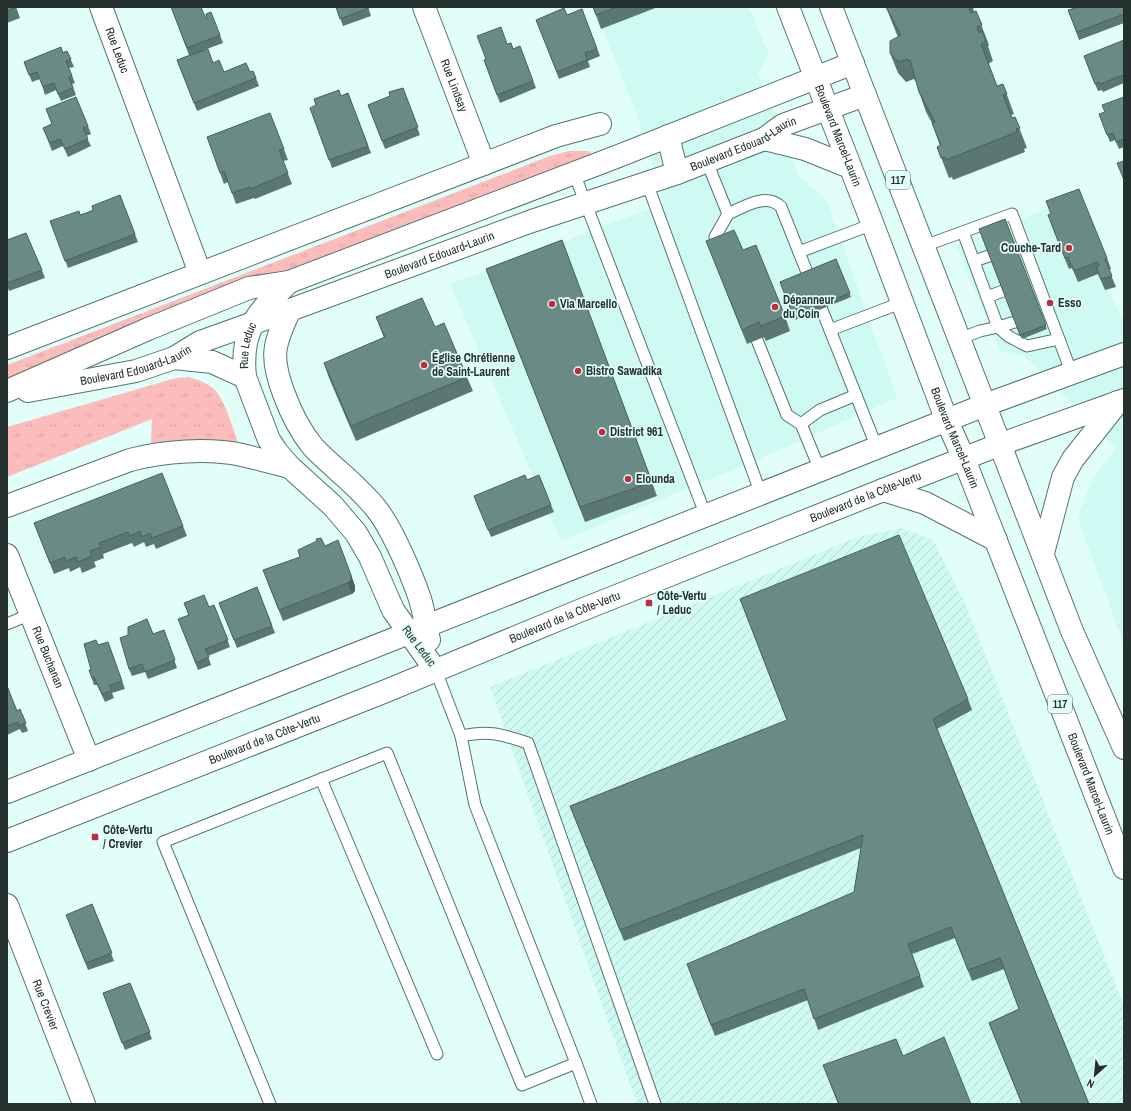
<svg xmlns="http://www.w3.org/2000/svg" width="1131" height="1111" font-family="'Archivo Narrow',sans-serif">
  <defs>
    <pattern id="industrial-furrows" width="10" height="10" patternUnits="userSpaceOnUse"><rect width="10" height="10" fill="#cefaf3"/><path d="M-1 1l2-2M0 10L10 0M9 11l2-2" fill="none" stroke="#b1d7d1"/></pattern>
    <pattern id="grass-tufts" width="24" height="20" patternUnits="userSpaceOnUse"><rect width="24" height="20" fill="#fdbcbc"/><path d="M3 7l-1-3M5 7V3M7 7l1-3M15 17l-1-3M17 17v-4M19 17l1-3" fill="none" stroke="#d9a2a2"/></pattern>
  </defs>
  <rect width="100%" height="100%" fill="#e2fef9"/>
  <g fill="#cefaf3">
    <polygon points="594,7 749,7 769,55 757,73 799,176 827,201 897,398 759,459 561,541 450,284 665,203 636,112"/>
    <polygon points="1066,201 1124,323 1124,644 1078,519 1091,481 1116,448 1025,356 1001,352 956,246"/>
  </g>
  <polygon fill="url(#industrial-furrows)" points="902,528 933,540 966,606 1124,1006 1124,1104 637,1104 490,687 858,537"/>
  <g fill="url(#grass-tufts)">
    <polygon points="569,151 588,151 591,153 590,156 218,296 7,379 7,365 550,156"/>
    <path d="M189,377C198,380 208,383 215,390C226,402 234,432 240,448L203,439L151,443L152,419L7,477V427L176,378Z"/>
  </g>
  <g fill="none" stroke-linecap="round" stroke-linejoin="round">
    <defs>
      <g id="lane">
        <path d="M707,162L728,214C744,207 766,192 781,207L877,448"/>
        <polyline points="574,173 706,516"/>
        <polyline points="647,183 761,494"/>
        <polyline points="963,232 998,327 1015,322"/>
        <polyline points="924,246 1012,214 1072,374"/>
        <polyline points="721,251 715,237 728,214"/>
        <polyline points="799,252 873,224"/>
        <polyline points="974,261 989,256"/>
        <polyline points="987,297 1003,291"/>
        <polyline points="830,330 903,302"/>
        <polyline points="959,339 980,331 998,327 1008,336 1027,346 1059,339"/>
        <polyline points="757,340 787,415 801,424"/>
        <polyline points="820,470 801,424 820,410 856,395"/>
        <polyline points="7,624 31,614"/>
        <polyline points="436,671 461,736 475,805 576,1063 591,1104"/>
        <path d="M461,736C490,730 500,734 528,743L655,1104"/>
        <polyline points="321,779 437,1054"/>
        <polyline points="270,1104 163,842 387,753 522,1085 576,1063"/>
      </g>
      <g id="street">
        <path id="s1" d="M101,7L200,273"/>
        <path id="s2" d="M424,7L484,164"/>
        <polyline points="7,348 556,136 600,124"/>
        <polyline points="7,391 148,329 249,288 289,282"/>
        <path id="s3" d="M28,391L136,371L174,358L200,342L290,310"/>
        <path d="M7,506L130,460C164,451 208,448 242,455C258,459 274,463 290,467"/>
        <path id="s4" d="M7,555L89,760"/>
        <path id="s5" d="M7,905L84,1104"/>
      </g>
      <g id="secondary">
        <polyline points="668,136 677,173"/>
        <polyline points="174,358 212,362 245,377"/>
        <path id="s6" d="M429,640C426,627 424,612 420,599C412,575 393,531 378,511C359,486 334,469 313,447C300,431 291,413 284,394C270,357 273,345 290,310L532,221L677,173L764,139L783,125L865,95"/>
        <path id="s7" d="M436,671L393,610L370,557L356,533L333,506L290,467L277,452L269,440L245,377C240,329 257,313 289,282L616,157L853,63"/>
        <polyline points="7,792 985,405 1124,354"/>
        <path id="s8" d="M7,841L386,691L579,611L883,490L1001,444L1124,400"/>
      </g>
      <g id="primary">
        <path id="s9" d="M788,7L868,212L947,421L964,459L1124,868"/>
        <polyline points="831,7 1072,631 1124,748"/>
        <polyline points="764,139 805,149 850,167"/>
        <polyline points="883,490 925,503 996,540"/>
        <polyline points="1043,553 1063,477 1073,459 1118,402"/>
      </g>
    </defs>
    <use href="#lane" stroke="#55746f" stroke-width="13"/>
    <use href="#street" stroke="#55746f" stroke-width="24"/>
    <use href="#secondary" stroke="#55746f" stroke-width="24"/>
    <use href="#primary" stroke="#55746f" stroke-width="24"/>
    <use href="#lane" stroke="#fff" stroke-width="11"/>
    <use href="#street" stroke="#fff" stroke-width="22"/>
    <use href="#secondary" stroke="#fff" stroke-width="22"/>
    <use href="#primary" stroke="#fff" stroke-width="22"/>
  </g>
  <g fill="#5b7772">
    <polygon points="7,7 16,7 20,18 7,23"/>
    <polygon points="171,7 206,19 220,35 223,43 204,50 213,63 224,72 250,72 256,78 259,86 197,111 177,60 189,55"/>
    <polygon points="336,7 368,7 371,16 343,26"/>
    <polygon points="593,7 658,7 601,29"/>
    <polygon points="886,7 973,7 974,12 976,11 989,45 988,46 993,61 988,64 997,86 1003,84 1014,114 1011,115 1012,118 1015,117 1027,148 1024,149 1025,152 953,180 952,177 949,178 937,147 940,146 932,123 926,112 919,92 916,80 915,81 914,79 906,82 898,73 890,53 898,37 893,25"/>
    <polygon points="1124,7 1124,23 1079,40 1068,10"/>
    <polygon points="582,9 600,56 588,61 590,67 559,79 536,20 567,15"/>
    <polygon points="1124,40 1124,83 1103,92 1102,90 1098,91 1087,64"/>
    <polygon points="507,44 513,49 520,46 536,88 500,103 484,60"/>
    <polygon points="67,51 74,67 69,68 75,83 72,84 76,95 61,101 56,90 45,95 40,79 32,82 24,62"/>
    <polygon points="403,88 420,135 385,149 368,105 390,96"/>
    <polygon points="348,93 371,153 332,168 310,108"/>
    <polygon points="1124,97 1124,147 1119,149 1115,140 1110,142 1102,122 1104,112"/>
    <polygon points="46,109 88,126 91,134 86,136 91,146 68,157 63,146 52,151 43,128 52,124"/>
    <polygon points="270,113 288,160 283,161 292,184 255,199 254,198 236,204 228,182 224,184 207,137"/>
    <polygon points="120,195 138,242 68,268 50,221 80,215 93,210"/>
    <polygon points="1048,215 1107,258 1111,269 1109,270 1116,287 1105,290 1098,274 1078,282 1072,268 1069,269 1064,257"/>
    <polygon points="1005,219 1047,329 1022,339 979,229"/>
    <polygon points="7,240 42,270 45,278 9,291 7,285"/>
    <polygon points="562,240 657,496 585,522 486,269"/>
    <polygon points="706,241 743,250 785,316 790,331 766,341 764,337 747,344"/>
    <polygon points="836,259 851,297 795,320 780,282"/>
    <polygon points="376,317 435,327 467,377 473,391 356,441 329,378 324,363 384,338"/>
    <polygon points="527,480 551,505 554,512 491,537 477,504"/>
    <polygon points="34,523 183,526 187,536 156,549 154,544 146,547 144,542 134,547 132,543 103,554 104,558 94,562 96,567 82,573 80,567 70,572 69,568 54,574"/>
    <polygon points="325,546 351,575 355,586 355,591 352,594 283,621 267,581 300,557"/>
    <polygon points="257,587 275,633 237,648 219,603"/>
    <polygon points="740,599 968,699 972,710 937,729 1089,1104 1022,1104 989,1023 1019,1009 1004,969 972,981 955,938 912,954 924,987 818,1030 808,1000 715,1036 691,975 854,892 861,848 624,941 570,806 787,721"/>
    <polygon points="184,603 209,607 214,605 230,647 208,656 211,665 198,670 181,627 189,616"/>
    <polygon points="164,630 177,668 148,679 145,672 132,676 129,669 153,634"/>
    <polygon points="108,642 125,689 112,693 114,698 105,702 97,685 94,685 89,670 91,670 98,645"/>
    <polygon points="7,686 17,711 20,709 28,731 22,733 20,729 7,735"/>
    <polygon points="92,904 114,961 88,970 69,923"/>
    <polygon points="130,983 152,1039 125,1050 103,993"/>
    <polygon points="903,1056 971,1104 838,1104 823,1065"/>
  </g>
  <polygon fill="#4a615d" points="351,575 355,586 355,591 352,594 348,583"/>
  <g fill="#6a8a85" stroke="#4a615d">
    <polygon points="7,7 16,7 7,11"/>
    <polygon points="171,7 201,7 206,19 207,19 206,14 211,12 220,35 187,48"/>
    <polygon points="336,7 368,7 369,8 340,19"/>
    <polygon points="593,7 617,7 596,15"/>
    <polygon points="886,7 972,7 969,8 971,13 976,11 982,25 977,27 979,33 982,31 986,41 981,44 997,86 1003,84 1007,94 1003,95 1012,118 1015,117 1020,128 1016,129 1017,132 946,160 945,157 941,158 937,147 941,145 932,123 935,122 919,92 910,60 908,61 907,59 898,62 890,53 890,41 901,35"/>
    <polygon points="1079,7 1124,7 1124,14 1077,32 1068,10"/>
    <polygon points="564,8 567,15 582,9 597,49 585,53 587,60 557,72 536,20"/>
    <polygon points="501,27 507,44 511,43 513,49 520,46 533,81 497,95 484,60 486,59 477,36"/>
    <polygon points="1124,40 1124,75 1100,84 1099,82 1095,84 1084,56"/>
    <polygon points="61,47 63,53 67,51 71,59 66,61 72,76 69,77 73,88 58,94 54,83 43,87 37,72 29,75 24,62"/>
    <polygon points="208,49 213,63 219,60 224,72 246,63 250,72 253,71 256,78 194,103 177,60"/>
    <polygon points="403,88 418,127 382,141 368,105 390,96 389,92"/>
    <polygon points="339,90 341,96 348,93 368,146 329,160 310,108 316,105 314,99"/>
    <polygon points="76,97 88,126 83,128 88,139 65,149 60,139 50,143 43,128 52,124 46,109"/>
    <polygon points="1124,97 1124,139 1116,142 1113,133 1107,135 1099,114 1105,112 1102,105"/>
    <polygon points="270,113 284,149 279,150 288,173 251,189 250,187 232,193 224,171 220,173 207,137"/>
    <polygon points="1124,161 1124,180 1117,163"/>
    <polygon points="1079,189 1107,258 1105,259 1112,276 1101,279 1096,267 1099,266 1097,262 1074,271 1068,257 1065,258 1060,246 1048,215 1051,214 1046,201"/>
    <polygon points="120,195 135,234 65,261 50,221 79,211 80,215 87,213 93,210 92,206"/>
    <polygon points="1005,219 1046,325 1020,335 979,229"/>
    <polygon points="734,230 743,250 756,245 785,316 761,326 759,322 742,330 706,241"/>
    <polygon points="26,233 42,270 7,283 7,240"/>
    <polygon points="562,240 652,482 580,507 486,269"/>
    <polygon points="836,259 850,293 793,316 780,282"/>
    <polygon points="422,298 435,327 444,323 467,377 351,426 324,363 385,337 376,317"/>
    <polygon points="162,473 183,526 152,538 150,533 142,537 140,531 130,536 128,532 99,543 101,547 90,551 92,556 78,562 76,557 66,561 65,557 50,563 34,523"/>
    <polygon points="525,475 527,480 539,475 551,505 488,530 474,496"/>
    <polygon points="899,535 968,699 933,719 1089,1104 1022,1104 989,1023 1019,1009 1000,958 968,970 951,927 908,944 920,976 814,1019 804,989 711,1025 687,964 854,892 863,835 620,930 570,806 787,720 740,599"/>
    <polygon points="321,538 325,546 338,540 351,575 351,580 348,583 279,610 263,570 300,557 298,550 317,541 316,539"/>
    <polygon points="257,587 272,626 234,640 219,603"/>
    <polygon points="204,595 209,607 214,605 228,640 205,649 209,657 196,663 178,619 189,615 184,603"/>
    <polygon points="147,619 153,634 164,630 175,660 145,672 142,664 129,669 120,638 128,635 128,627"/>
    <polygon points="96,640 98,645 108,642 122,681 109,686 112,691 102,694 94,677 92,678 89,670 91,670 84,644"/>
    <polygon points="7,686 17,711 20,709 26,723 19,726 18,722 7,726"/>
    <polygon points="92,904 112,953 86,963 66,915"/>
    <polygon points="130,983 150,1032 122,1043 103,993"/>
    <polygon points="944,1037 971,1104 839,1104 823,1065 896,1039 903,1056"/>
  </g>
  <g fill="#bd2c41" stroke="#e2fef9" stroke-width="1.5">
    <circle cx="1069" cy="248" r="4"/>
    <circle cx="1050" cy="303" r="4"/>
    <circle cx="552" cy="304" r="4"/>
    <circle cx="775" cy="307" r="4"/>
    <circle cx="424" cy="365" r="4"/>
    <circle cx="578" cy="371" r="4"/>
    <circle cx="602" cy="432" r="4"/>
    <circle cx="628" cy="479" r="4"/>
    <rect x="645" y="599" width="8" height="8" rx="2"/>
    <rect x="91" y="833" width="8" height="8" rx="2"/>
  </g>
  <g text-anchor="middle" stroke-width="3.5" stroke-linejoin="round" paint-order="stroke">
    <g fill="#e2fef9" stroke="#5d6e6c" stroke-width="1">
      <rect x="886" y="171" width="24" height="18" rx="3"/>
      <rect x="1048" y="695" width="24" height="18" rx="3"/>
    </g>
    <g font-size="11" font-weight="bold" fill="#24312f">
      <text x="898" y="184">117</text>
      <text x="1060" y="708">117</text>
    </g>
    <g font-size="12" fill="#24312f" stroke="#e2fef9">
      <text dy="4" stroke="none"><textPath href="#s1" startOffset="46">Rue Leduc</textPath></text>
      <text dy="4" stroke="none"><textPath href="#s2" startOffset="84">Rue Lindsay</textPath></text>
      <text dy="4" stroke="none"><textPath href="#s9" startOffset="138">Boulevard Marcel-Laurin</textPath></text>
      <text dy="4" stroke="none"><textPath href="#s6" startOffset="863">Boulevard Edouard-Laurin</textPath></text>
      <text dy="4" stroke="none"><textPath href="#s6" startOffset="539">Boulevard Edouard-Laurin</textPath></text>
      <text dy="4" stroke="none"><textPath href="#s7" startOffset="387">Rue Leduc</textPath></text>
      <text dy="4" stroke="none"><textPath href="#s3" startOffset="111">Boulevard Edouard-Laurin</textPath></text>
      <text dy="4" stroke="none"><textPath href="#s9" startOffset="462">Boulevard Marcel-Laurin</textPath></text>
      <text dy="4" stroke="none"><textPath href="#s8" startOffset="925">Boulevard de la Côte-Vertu</textPath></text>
      <text dy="4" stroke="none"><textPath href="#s8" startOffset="601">Boulevard de la Côte-Vertu</textPath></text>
      <text transform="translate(419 646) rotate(53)" y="4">Rue Leduc</text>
      <text dy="4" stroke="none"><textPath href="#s4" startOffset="110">Rue Buchanan</textPath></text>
      <text dy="4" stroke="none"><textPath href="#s8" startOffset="277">Boulevard de la Côte-Vertu</textPath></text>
      <text dy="4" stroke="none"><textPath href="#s9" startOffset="834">Boulevard Marcel-Laurin</textPath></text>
      <text dy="4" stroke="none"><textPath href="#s5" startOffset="107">Rue Crevier</textPath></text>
    </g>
    <g font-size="12" font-weight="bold" fill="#24312f" stroke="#e2fef9" text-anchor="start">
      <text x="1061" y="252" text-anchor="end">Couche-Tard</text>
      <text x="783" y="304">Dépanneur<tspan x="783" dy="14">du Coin</tspan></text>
      <text x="1058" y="307">Esso</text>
      <text x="560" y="308">Via Marcello</text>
      <text x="432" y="362">Église Chrétienne<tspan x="432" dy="14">de Saint-Laurent</tspan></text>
      <text x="586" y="375">Bistro Sawadika</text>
      <text x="610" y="436">District 961</text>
      <text x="636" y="483">Elounda</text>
      <text x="657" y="600">Côte-Vertu<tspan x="657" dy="14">/ Leduc</tspan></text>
      <text x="103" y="834">Côte-Vertu<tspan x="103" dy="14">/ Crevier</tspan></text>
    </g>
  </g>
  <rect width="1131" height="1111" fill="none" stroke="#24312f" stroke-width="16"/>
  <g transform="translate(1095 1075) rotate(207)" stroke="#e2fef9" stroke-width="3" paint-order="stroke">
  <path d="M0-3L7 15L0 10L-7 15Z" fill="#24312f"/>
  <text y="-6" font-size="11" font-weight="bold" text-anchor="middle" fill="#24312f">N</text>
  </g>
</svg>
